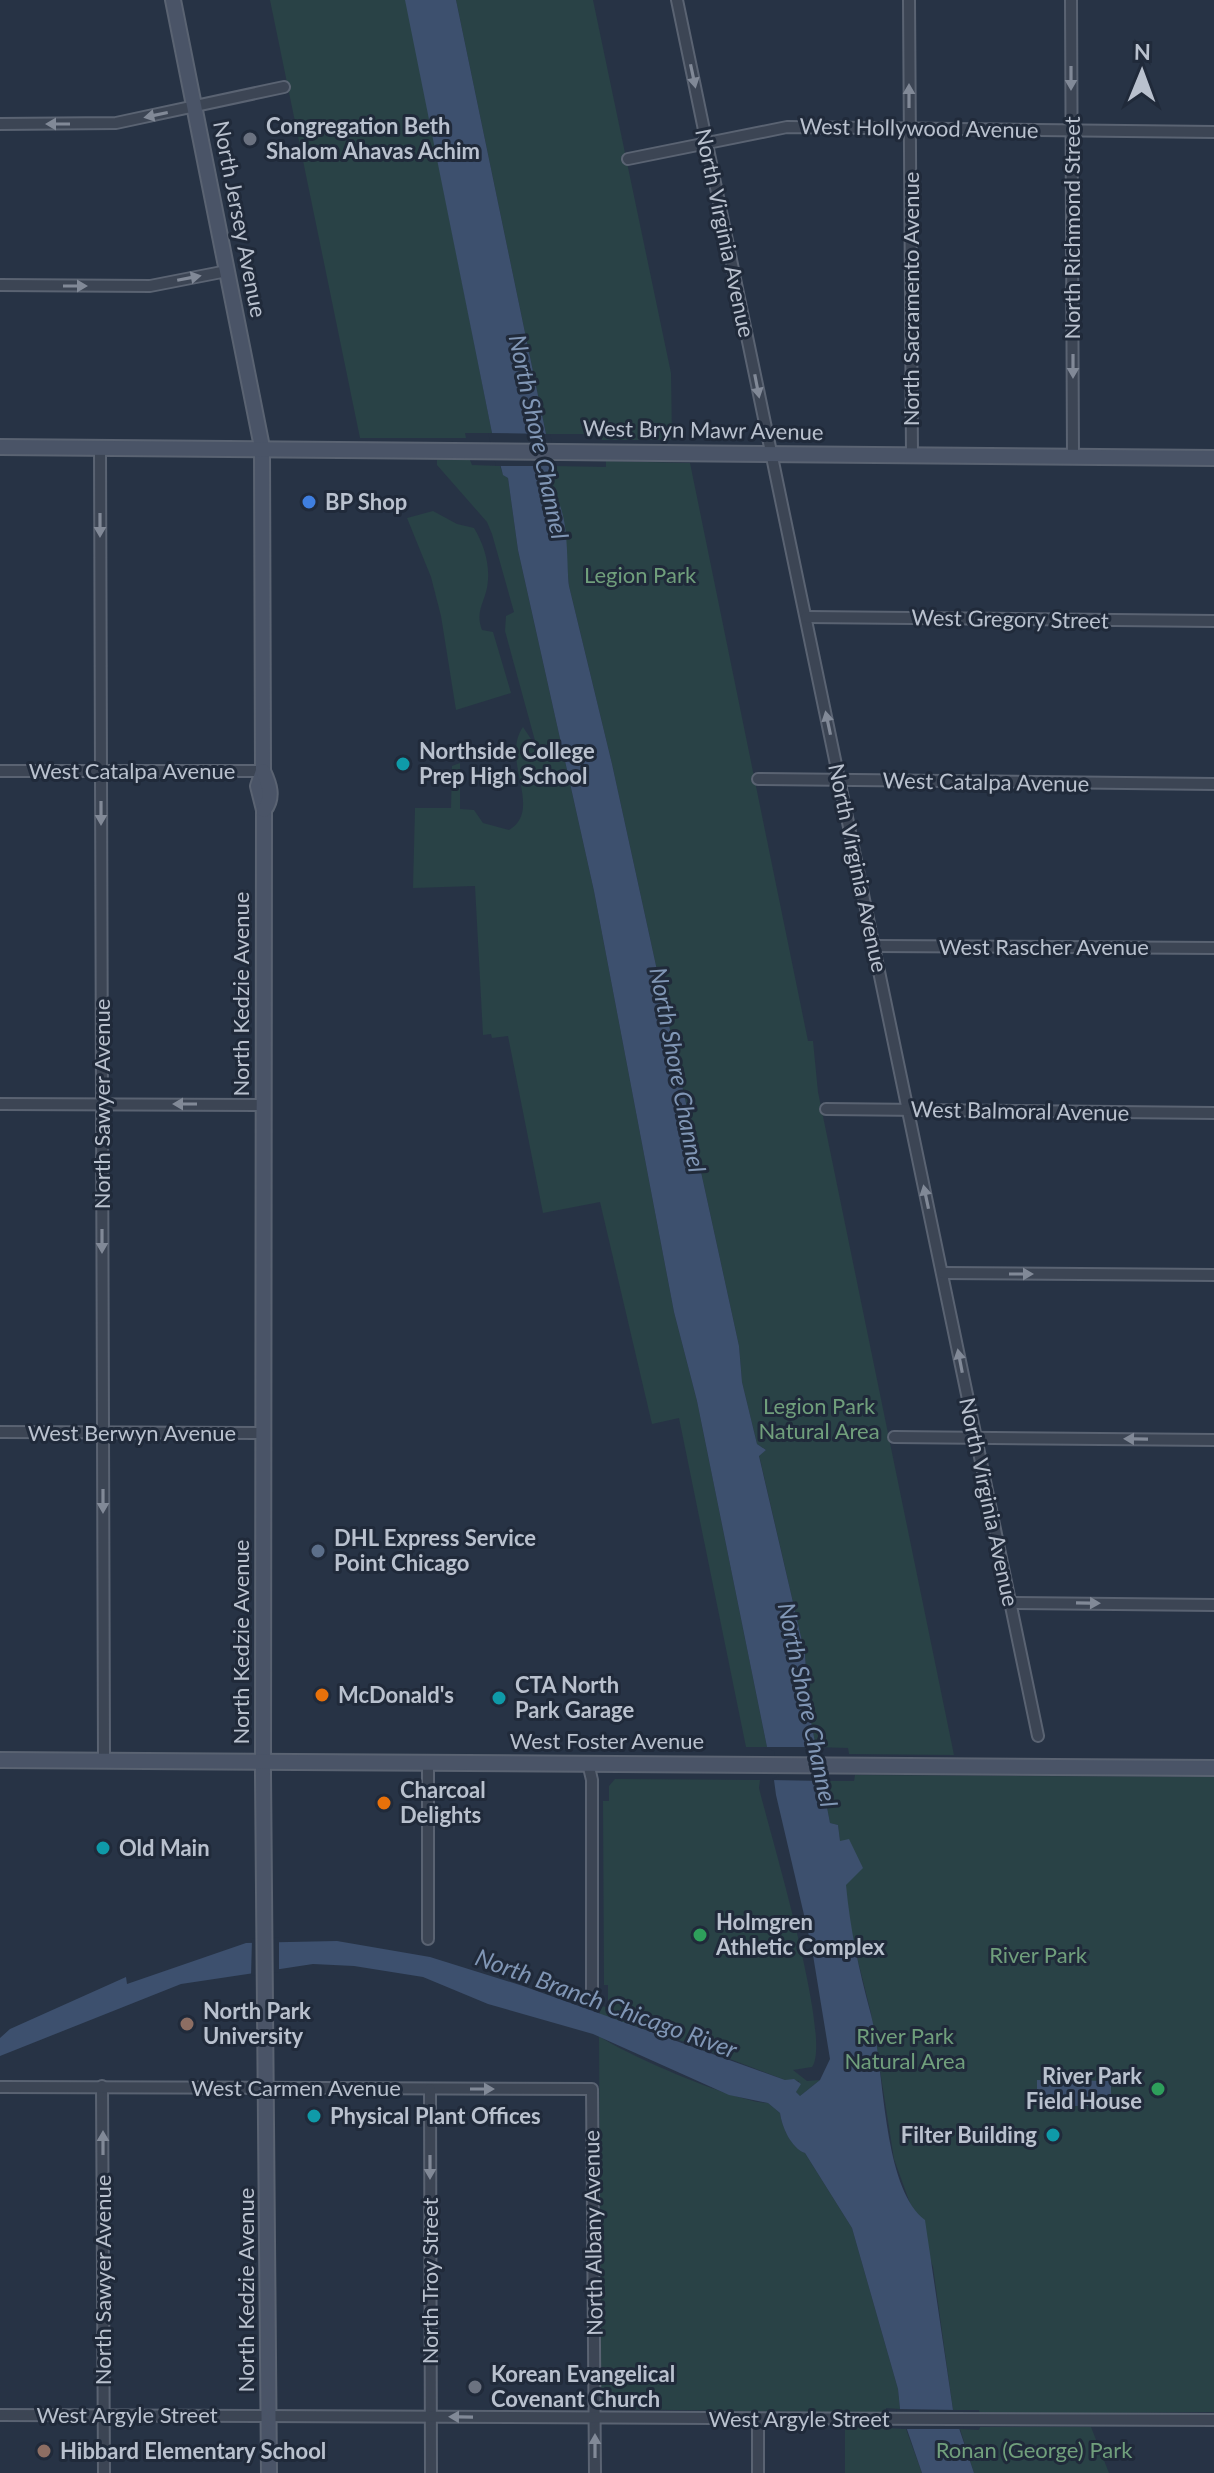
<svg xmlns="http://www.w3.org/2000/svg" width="1214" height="2473" font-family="Lato,sans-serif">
  <rect width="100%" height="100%" fill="#273345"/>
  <g fill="#294246">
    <polygon points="270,0 406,0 492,433 465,433 466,438 360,438"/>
    <polygon points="456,0 593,0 671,373 672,440 602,440 600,434 546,434"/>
    <path d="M437,460H470L472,465L500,466L503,474L508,478L518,550L594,891L674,1312L697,1401L767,1747H746L679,1418L652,1424L600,1202L543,1213L508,1036L492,1038L491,1034L483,1035L475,886L413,888L415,808H451L452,766L460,763V809L474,810L483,823L509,830C544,809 500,760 523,727L537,748L505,631L506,616L514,612L492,534L487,522L437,465Z"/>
    <polygon points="606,461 690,463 808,1041 813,1041 818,1092 954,1755 849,1754 848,1748 816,1747 808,1708 805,1654 759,1455 766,1450 757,1444 742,1382 739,1346 612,764 569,586 563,523 558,500 553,494 553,466 606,467"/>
    <path d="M433,511L457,524L474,528C485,546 492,570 486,592C482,606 476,614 482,630L493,632L511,693L456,710L441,616L431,577L407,518Z"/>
    <polygon points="855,1775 1214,1777 1214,2412 980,2414 979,2410 953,2410 933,2267 894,2159 871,2013 850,1929 838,1825 830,1823 822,1781 854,1781"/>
    <path d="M615,1779L760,1780L759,1788C769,1830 833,2040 812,2067L793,2070L807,2081L820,2080L800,2096L796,2092L799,2081L785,2080L688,2043L600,2015L599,2006L608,2007V1985H604L603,1801H609V1786Z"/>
    <path d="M599,2036C626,2055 738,2103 768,2103L780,2113C782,2127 791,2147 805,2153L852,2228L898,2389L900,2409L886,2408V2413L601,2409Z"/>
    <polygon points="845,2426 906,2429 922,2473 845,2473"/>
    <polygon points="980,2427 1091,2427 1109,2473 974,2473 960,2429 979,2430"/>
  </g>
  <g fill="#3d506e">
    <path d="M405,0H456L546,434L553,493C570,514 566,560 569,586L612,764L739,1346L742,1382L757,1444L766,1450L759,1456L805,1654L808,1707L816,1747H808L814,1781H822L830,1823L838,1825L840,1841L849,1839L863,1868L846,1885C850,1928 859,1970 870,2011C885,2063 881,2187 925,2220L953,2410L974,2473H922L900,2409L898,2389L852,2228L805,2153C791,2148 782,2127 780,2113L768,2103L729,2095L593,2034L488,2004L423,1977L354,1966L313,1964L181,1984L0,2056V2038L10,2029L126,1977L127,1984L246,1943L337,1941L430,1957L523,1986L785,2080L794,2079L801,2084L796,2092L800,2096L820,2080L830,2059L812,1949L776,1795L774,1780H783L777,1747H767L697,1401L674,1312L594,891L518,550L508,478L503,475L492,433Z"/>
    <polygon points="1037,2080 1111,2081 1111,2106 1037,2106"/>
  </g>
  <g fill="#273345">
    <polygon points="488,433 550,434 557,466 496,466"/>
    <polygon points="763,1747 820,1747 812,1751 817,1777 826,1781 770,1780 779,1776 774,1751"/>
    <polygon points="279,1937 279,1972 251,1976 252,1939"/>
    <polygon points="896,2409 958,2410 964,2429 902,2429"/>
  </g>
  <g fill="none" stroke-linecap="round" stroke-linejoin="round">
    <defs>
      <g id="street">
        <polyline points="677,0 1038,1736"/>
        <polyline points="909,0 912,454"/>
        <polyline points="1071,0 1073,457"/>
        <polyline points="0,124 116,123 284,87"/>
        <polyline points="628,159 787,127 1214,132"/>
        <polyline points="0,285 150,286 227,271"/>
        <polyline points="100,447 104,1760"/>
        <polyline points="806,617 1214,621"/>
        <polyline points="0,771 263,771"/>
        <polyline points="758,779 1214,784"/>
        <polyline points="874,946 1214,948"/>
        <polyline points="0,1104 263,1105"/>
        <polyline points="826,1109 1214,1113"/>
        <polyline points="943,1273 1214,1275"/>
        <polyline points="0,1432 263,1433"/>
        <polyline points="894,1437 1214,1440"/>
        <polyline points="1010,1603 1214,1605"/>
        <polyline points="588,1763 592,1780 592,1992"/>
        <polyline points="428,1939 428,1761"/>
        <polyline points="102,2086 104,2473"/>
        <polyline points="0,2087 592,2089 595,2473"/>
        <polyline points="430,2089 431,2473"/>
        <polyline points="0,2415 1214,2420"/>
        <polyline points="758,2420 758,2473"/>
      </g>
      <g id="secondary">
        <polyline points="173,0 262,447 263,771 258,786 264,810 263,1775 269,2473"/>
        <polyline points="0,447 1214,458"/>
        <path d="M263,771C269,784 274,797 264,810"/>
        <polyline points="0,1760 1214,1768"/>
      </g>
    </defs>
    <use href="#street" stroke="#5a6372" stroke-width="14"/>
    <use href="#secondary" stroke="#5a6372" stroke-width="18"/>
    <use href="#street" stroke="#3c4554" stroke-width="10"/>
    <use href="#secondary" stroke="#4a5467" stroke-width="14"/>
  </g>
  <defs><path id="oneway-solid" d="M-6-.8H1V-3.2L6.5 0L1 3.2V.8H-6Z" transform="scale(2)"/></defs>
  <g fill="#818997">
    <use href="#oneway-solid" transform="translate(693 76) rotate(78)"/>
    <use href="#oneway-solid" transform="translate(1071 78) rotate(90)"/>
    <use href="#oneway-solid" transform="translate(909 96) rotate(-90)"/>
    <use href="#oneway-solid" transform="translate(156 115) rotate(168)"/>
    <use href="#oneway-solid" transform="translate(58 124) rotate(180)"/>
    <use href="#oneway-solid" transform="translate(189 278) rotate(-11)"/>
    <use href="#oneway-solid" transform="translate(75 286)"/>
    <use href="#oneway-solid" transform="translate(1073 366) rotate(90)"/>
    <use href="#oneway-solid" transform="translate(757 386) rotate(79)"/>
    <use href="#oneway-solid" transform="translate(100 525) rotate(90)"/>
    <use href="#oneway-solid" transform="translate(828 723) rotate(-102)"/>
    <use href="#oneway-solid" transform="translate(101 813) rotate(90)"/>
    <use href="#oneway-solid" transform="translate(185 1104) rotate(-180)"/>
    <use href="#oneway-solid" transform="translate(926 1197) rotate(-102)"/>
    <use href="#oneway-solid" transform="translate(102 1241) rotate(90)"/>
    <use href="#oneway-solid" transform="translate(1021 1274)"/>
    <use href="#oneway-solid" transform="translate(960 1361) rotate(-101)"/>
    <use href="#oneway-solid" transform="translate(1136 1439) rotate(-179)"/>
    <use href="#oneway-solid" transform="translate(103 1501) rotate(90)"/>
    <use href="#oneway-solid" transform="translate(1088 1603) rotate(1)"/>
    <use href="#oneway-solid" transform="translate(482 2089)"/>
    <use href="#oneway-solid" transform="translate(103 2143) rotate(-90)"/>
    <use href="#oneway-solid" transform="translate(430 2167) rotate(90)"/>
    <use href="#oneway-solid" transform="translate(461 2417) rotate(-179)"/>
    <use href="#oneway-solid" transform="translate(595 2446) rotate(-90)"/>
  </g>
  <g fill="#6b7280" stroke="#202a3a" stroke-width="3">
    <circle cx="250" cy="139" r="8"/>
    <circle cx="475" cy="2387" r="8"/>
  </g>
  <circle fill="#3f7fe0" stroke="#202a3a" stroke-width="3" cx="309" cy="502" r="8"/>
  <g fill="#0f9aa8" stroke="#202a3a" stroke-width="3">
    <circle cx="403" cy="764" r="8"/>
    <circle cx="499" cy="1698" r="8"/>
    <circle cx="103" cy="1848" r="8"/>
    <circle cx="314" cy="2116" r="8"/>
    <circle cx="1053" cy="2135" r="8"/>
  </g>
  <circle fill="#5c6f8a" stroke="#202a3a" stroke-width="3" cx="318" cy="1551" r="8"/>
  <g fill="#e8710a" stroke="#202a3a" stroke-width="3">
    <circle cx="322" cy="1695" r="8"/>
    <circle cx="384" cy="1803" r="8"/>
  </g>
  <g fill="#2e9e5b" stroke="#202a3a" stroke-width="3">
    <circle cx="700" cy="1935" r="8"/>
    <circle cx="1158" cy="2089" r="8"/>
  </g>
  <g fill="#8d6e63" stroke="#202a3a" stroke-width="3">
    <circle cx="187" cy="2024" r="8"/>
    <circle cx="44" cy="2451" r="8"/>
  </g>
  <g text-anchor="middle" stroke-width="6" stroke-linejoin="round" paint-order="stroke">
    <g font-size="22" font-weight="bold" fill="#b9c1ce" stroke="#202a3a" text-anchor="start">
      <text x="266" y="134">Congregation Beth<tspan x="266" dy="25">Shalom Ahavas Achim</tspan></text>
      <text x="325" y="510">BP Shop</text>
      <text x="419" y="759">Northside College<tspan x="419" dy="25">Prep High School</tspan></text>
      <text x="334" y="1546">DHL Express Service<tspan x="334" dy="25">Point Chicago</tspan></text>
      <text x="515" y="1693">CTA North<tspan x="515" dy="25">Park Garage</tspan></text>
      <text x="338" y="1703">McDonald's</text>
      <text x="400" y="1798">Charcoal<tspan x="400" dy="25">Delights</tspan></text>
      <text x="119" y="1856">Old Main</text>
      <text x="716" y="1930">Holmgren<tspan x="716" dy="25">Athletic Complex</tspan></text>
      <text x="203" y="2019">North Park<tspan x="203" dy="25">University</tspan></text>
      <text x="1142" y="2084" text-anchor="end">River Park<tspan x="1142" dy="25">Field House</tspan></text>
      <text x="330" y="2124">Physical Plant Offices</text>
      <text x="1037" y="2143" text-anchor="end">Filter Building</text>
      <text x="491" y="2382">Korean Evangelical<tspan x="491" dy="25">Covenant Church</tspan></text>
      <text x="60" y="2459">Hibbard Elementary School</text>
    </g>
    <g font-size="22" fill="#b9c1ce" stroke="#202a3a">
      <text transform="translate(919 128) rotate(1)" y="8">West Hollywood Avenue</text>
      <text transform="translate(240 219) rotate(79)" y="8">North Jersey Avenue</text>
      <text transform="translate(1072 228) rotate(-90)" y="8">North Richmond Street</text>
      <text transform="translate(725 233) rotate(78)" y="8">North Virginia Avenue</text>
      <text transform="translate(911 299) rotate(-90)" y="8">North Sacramento Avenue</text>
      <text transform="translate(703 430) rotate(1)" y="8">West Bryn Mawr Avenue</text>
      <text transform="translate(1010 619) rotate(1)" y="8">West Gregory Street</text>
      <text x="132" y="779">West Catalpa Avenue</text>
      <text transform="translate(986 782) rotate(1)" y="8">West Catalpa Avenue</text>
      <text transform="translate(858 868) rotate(78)" y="8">North Virginia Avenue</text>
      <text x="1044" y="955">West Rascher Avenue</text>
      <text transform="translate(241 994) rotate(-90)" y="8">North Kedzie Avenue</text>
      <text transform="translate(102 1104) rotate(-90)" y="8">North Sawyer Avenue</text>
      <text transform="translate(1020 1111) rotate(1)" y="8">West Balmoral Avenue</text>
      <text x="132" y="1441">West Berwyn Avenue</text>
      <text transform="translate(989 1502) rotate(78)" y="8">North Virginia Avenue</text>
      <text transform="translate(241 1642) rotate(-90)" y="8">North Kedzie Avenue</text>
      <text x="607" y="1749">West Foster Avenue</text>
      <text x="296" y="2096">West Carmen Avenue</text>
      <text transform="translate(593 2233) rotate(-91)" y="8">North Albany Avenue</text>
      <text transform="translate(103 2280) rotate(-90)" y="8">North Sawyer Avenue</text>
      <text transform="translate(430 2281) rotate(-90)" y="8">North Troy Street</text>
      <text transform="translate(246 2290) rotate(-90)" y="8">North Kedzie Avenue</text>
      <text x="127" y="2423">West Argyle Street</text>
      <text x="799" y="2427">West Argyle Street</text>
    </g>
    <g font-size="22" fill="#709f7c" stroke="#202a3a">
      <text x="640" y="583">Legion Park</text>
      <text x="819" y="1414">Legion Park<tspan x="819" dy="25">Natural Area</tspan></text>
      <text x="1038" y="1963">River Park</text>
      <text x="905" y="2044">River Park<tspan x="905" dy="25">Natural Area</tspan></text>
      <text x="1034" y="2458">Ronan (George) Park</text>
    </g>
    <g font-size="24" font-style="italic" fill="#8096b5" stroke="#202a3a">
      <text transform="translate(538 437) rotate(78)" y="8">North Shore Channel</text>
      <text transform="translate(677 1070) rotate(79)" y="8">North Shore Channel</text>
      <text transform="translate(807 1705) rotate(78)" y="8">North Shore Channel</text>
      <text transform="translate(606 2004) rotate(20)" y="8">North Branch Chicago River</text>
    </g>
  </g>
  <g transform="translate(1142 72) rotate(1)" stroke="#202a3a" stroke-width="6" paint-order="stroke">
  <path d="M0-6L14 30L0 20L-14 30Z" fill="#b9c1ce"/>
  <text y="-12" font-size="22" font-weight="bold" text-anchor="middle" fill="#b9c1ce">N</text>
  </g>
</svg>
